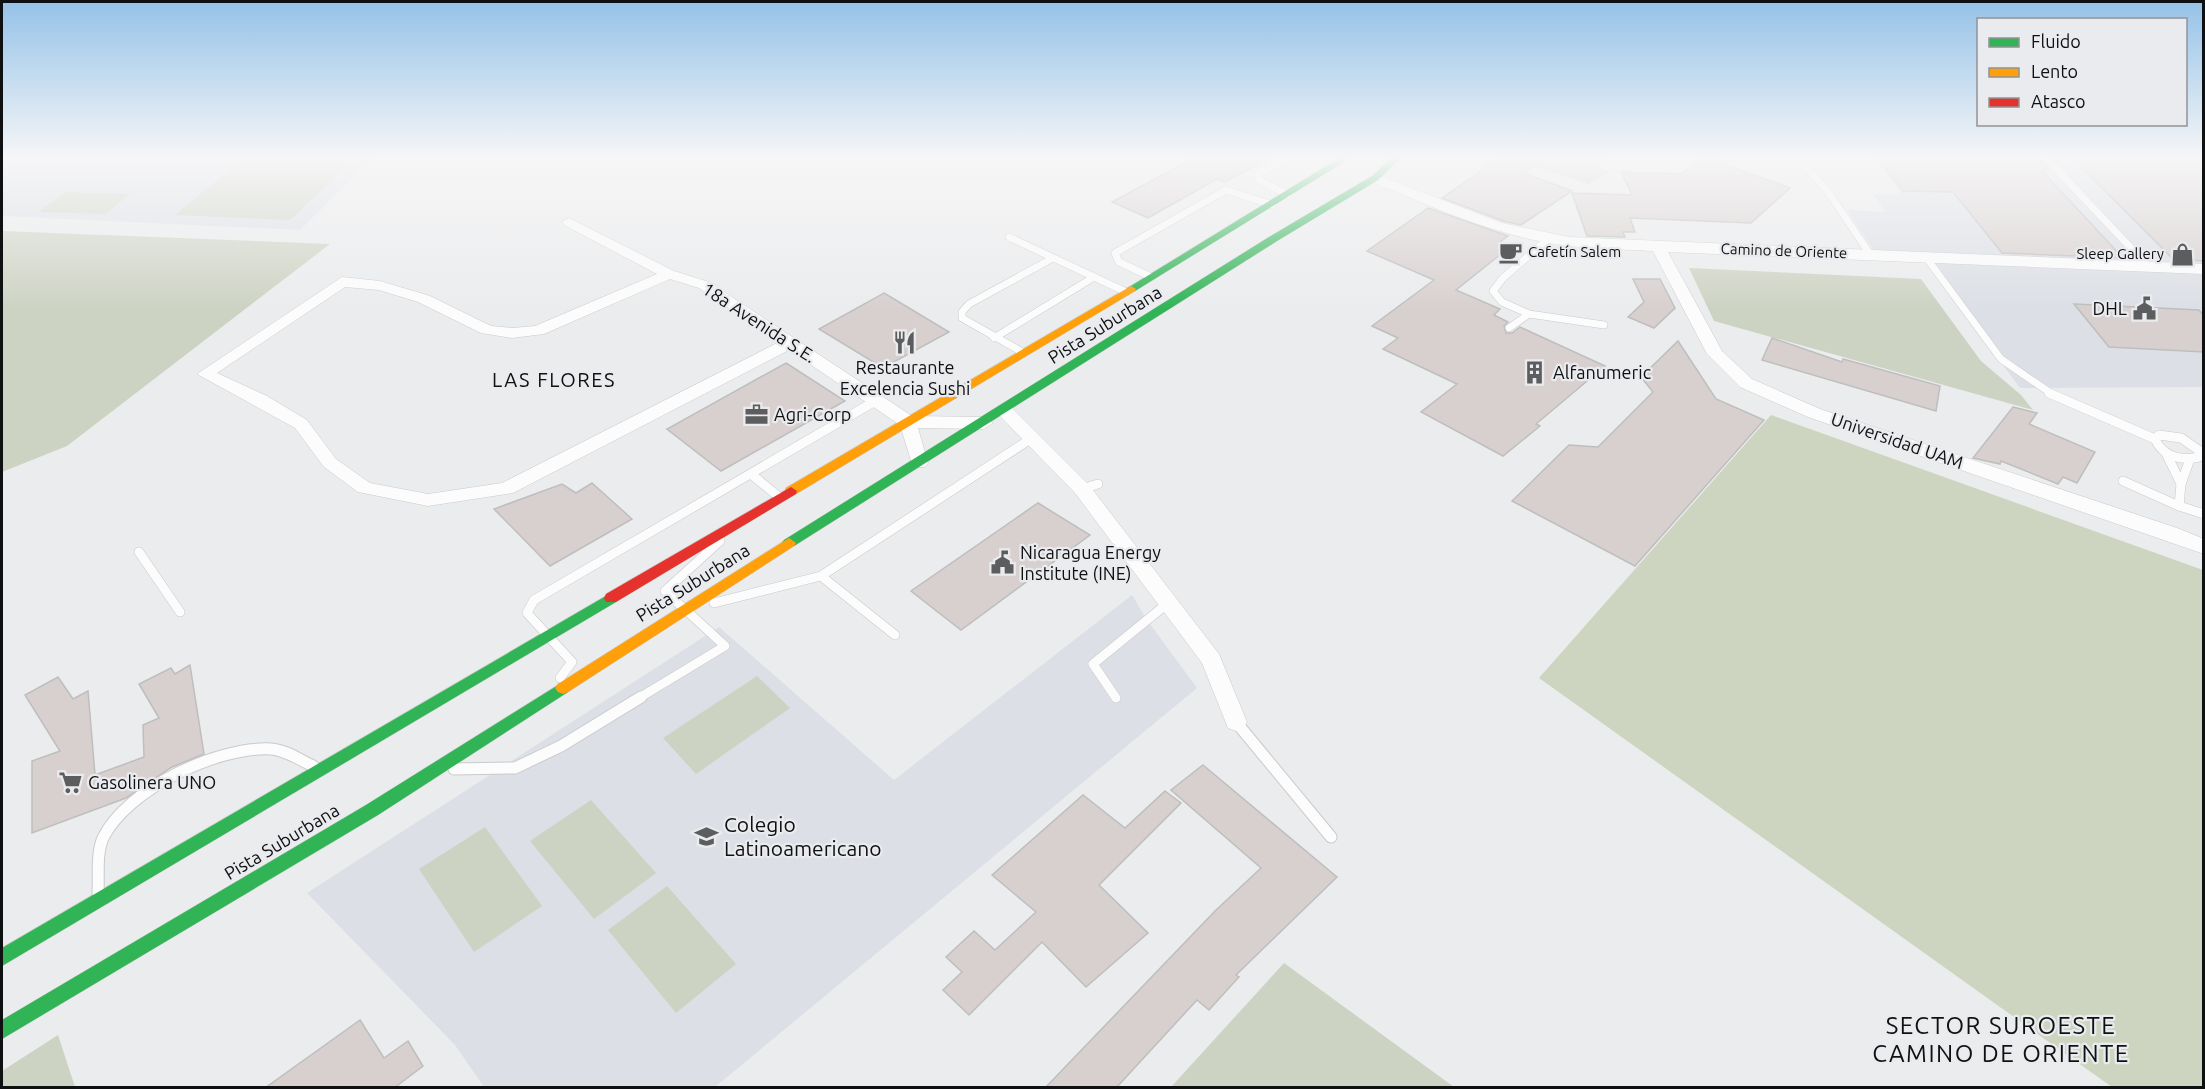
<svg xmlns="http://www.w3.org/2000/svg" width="2205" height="1089" font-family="Ubuntu,sans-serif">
  <rect width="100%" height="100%" fill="#ebeced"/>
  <g fill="#dcdfe5">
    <polygon points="2,157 374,157 300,230 2,216"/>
    <polygon points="1874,157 2203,157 2203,387 2020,388 1926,261 1879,258 1847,210 1886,212 1873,194 1901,194"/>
    <polygon points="1132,595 1147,620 1197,688 715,1087 484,1087 455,1045 307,893 719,627 894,780"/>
  </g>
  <g fill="#cdd3c3">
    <polygon points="245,157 357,157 290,220 175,215"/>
    <polygon points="65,192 130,194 105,214 38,212"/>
    <polygon points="2,231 330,244 67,446 2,472"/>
    <polygon points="1689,268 1921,279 1981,361 2021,395 2033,410 1714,321"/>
    <polygon points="757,676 790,708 696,774 663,738"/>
    <polygon points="591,800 656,873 594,919 530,841"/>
    <polygon points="485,827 542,906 474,952 419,869"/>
    <polygon points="667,886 736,964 676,1013 608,930"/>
    <polygon points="1284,963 1454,1087 1171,1087"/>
    <polygon points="58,1035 75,1087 2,1087 2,1071"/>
  </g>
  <g fill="#cdd5c0">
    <polygon points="1551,157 1609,157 1596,166 1609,172 1588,184 1536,167"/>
    <polygon points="1771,415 2203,570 2203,1087 2112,1087 1539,678"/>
  </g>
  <g fill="#d8d0cf" stroke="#bebebe" stroke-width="1.5">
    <polygon points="1196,157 1272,157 1225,182 1217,179 1148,218 1112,202"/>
    <polygon points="1501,157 1550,157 1524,173 1572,191 1521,225 1503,221 1442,198"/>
    <polygon points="1705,157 1790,188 1751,223 1630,218 1635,232 1623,232 1625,237 1587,236 1572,193 1632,195 1621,172 1680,174"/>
    <polygon points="1876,157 2041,161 2048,168 2043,172 2123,258 2002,253 1953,192 1903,191"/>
    <polygon points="2071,157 2204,157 2204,261 2173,259"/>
    <polygon points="1428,208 1508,236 1500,242 1511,246 1456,290 1500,309 1494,315 1508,322 1504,326 1506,333 1512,333 1520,327 1605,366 1536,424 1540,426 1503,456 1421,412 1457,384 1383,349 1398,338 1372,326 1434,280 1367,251"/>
    <polygon points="1633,279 1660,279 1675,308 1654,328 1628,317 1644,302"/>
    <polygon points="884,293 949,332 883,368 819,329"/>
    <polygon points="2074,304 2199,310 2204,316 2204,352 2109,347"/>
    <polygon points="1772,338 1842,362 1843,359 1940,386 1936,411 1762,360"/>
    <polygon points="1678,341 1716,399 1764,420 1635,566 1512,501 1569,445 1598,447 1653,392 1641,377"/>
    <polygon points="786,363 845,401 721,471 667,429"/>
    <polygon points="2013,407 2037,413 2029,424 2095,452 2077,483 2063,477 2058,484 2001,461 2000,464 1973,458"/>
    <polygon points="592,483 632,519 550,566 494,509 562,484 576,493"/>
    <polygon points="1038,503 1090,535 961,630 911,591"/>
    <polygon points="190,665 204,754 172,767 126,798 32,833 32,761 60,751 25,695 58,677 73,699 88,691 95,775 144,757 143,725 159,718 139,684 171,668 175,674"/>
    <polygon points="1203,765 1337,877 1236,975 1239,977 1209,1010 1197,1000 1116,1088 1045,1088 1215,911 1261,868 1171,790"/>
    <polygon points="1165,791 1181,803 1099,885 1148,933 1086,987 1042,942 969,1015 943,990 962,972 946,957 974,931 995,950 1036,912 992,875 1083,795 1125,828"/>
    <polygon points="360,1020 384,1058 408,1041 423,1066 394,1088 265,1088"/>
  </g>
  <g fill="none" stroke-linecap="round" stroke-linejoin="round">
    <defs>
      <g id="lane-far2">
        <polyline points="2045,157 2148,266"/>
        <polyline points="1807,168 1829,193 1870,254"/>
        <polyline points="1288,195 1259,180 1258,174 1289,157"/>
        <polyline points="1009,237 1126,292"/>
        <polyline points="1925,256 2001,359 2052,394"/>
        <polyline points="1151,277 1119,262 1115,253 1226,190 1272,205"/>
        <polyline points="1529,314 1604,325"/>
        <polyline points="1509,328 1529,314 1502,302 1493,291 1503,278 1549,238"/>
        <polyline points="994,338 1094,277"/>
        <polyline points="1024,353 962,318 962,312 969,304 1053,258"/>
      </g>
      <g id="lane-far1">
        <polyline points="2049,393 2155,439"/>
        <path d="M2159,435L2181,438L2200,451L2199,457C2181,461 2163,457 2155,439Z"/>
        <polyline points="2166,453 2181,484"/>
        <polyline points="751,474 779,497"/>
        <polyline points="2123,481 2179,506 2181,484 2190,459"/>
        <polyline points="1082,489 1098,484"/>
        <polyline points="2179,506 2204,514"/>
        <polyline points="139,552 180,612"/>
        <polyline points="821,576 895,635"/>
        <polyline points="714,603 821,576 1032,438"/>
        <polyline points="683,608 665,591 720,541"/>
        <polyline points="560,678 572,662 527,613 534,600 877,400"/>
        <polyline points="639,698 725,646 687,611"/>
        <polyline points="1116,698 1093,664 1168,603"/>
      </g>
      <g id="lane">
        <polyline points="1236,722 1331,837"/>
        <polyline points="454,769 515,768 561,746 641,697"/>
        <path d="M98,893C99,876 96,854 103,838C127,789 218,746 271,749C286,750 300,760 313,766"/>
      </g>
      <g id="street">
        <path d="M1375,174L1502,223L1569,237L2204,264V274L1668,252L1722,351L1752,379L1820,409L2177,528L2204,539V554L1808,417L1740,387L1707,354L1653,251C1615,249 1576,249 1539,241C1480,229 1425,204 1370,181V175Z"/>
        <path d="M569,218L674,271L709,282L912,416L984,417L993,423L984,429L918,428L928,463L925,467H913L900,425L789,350L513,493L428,506L358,492L324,467L295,428L197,374L342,277L380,281L430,296L491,326L512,328L535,326L657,274L564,225L562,222ZM670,279L699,288L779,342L502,483L428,494L370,483L336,459L307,420L267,396L217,373L345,287L379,290L418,302L481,333L512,338L544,334Z"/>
        <polygon points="1004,405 1010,406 1089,485 1219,654 1247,722 1244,728 1236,731 1228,728 1202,663 1075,493 998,414 995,410"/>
      </g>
      <g id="fast">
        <polygon points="1341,157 1352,157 1135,291 1131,292 1126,289"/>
        <polygon points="1392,157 1402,157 1378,180 1277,241 794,546 784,546 782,543 784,540 1269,237 1372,176"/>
        <polygon points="611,593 616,594 618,598 616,602 2,966 2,948"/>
        <polygon points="563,682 568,684 571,688 568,692 378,815 2,1039 2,1020 366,805"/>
      </g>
      <g id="slow">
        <polygon points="1131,286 1136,289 1135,291 796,494 786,494 785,491 786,488"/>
        <polygon points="789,538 796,543 794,546 568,692 563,694 558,692 555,688 558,684"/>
      </g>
      <polygon id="jam" points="791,487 797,491 796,494 616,602 606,602 604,598 606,594"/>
    </defs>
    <use href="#lane-far2" stroke="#c9cacb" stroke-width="8"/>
    <use href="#lane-far1" stroke="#c9cacb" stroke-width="10"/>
    <use href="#lane" stroke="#c9cacb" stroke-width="13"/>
    <use href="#street" stroke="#c9cacb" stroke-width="1"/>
    <use href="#fast" stroke="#c9cacb" stroke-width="1"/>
    <use href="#slow" stroke="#c9cacb" stroke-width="1"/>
    <use href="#jam" stroke="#c9cacb" stroke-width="1"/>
    <use href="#lane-far2" stroke="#fcfcfc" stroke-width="7"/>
    <use href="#lane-far1" stroke="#fcfcfc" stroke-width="9"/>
    <use href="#lane" stroke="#fcfcfc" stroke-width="11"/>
    <use href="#street" fill="#fcfcfc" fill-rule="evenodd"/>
    <use href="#fast" fill="#30b455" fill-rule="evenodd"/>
    <use href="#slow" fill="#ff9f0a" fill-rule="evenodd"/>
    <use href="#jam" fill="#e5322d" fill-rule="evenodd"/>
  </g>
  <linearGradient id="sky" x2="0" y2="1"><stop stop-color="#94c2e8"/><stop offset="0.51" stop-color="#f6f6f7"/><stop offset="1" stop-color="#f6f6f7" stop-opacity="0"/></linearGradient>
  <rect width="2205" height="309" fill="url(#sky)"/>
  <defs>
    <symbol id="cafe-bare" viewBox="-9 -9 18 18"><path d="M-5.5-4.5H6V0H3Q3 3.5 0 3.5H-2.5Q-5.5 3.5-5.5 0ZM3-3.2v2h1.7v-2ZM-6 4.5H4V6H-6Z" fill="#5c5d5e" stroke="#eaebee" stroke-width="2.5" paint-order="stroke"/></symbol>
    <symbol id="shop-bare" viewBox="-9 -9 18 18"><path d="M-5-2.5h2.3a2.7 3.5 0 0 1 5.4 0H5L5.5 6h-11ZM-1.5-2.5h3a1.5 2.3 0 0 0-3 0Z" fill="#5c5d5e" stroke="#eaebee" stroke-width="2.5" paint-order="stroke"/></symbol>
    <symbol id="civic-bare" viewBox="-9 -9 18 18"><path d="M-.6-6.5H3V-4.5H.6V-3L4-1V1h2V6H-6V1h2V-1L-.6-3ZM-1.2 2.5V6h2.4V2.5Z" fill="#5c5d5e" stroke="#eaebee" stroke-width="2.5" paint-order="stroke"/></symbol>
    <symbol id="restaurant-bare" viewBox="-9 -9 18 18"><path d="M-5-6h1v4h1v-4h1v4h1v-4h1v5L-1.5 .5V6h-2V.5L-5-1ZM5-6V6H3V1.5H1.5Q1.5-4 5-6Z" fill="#5c5d5e" stroke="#eaebee" stroke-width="2.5" paint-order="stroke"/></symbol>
    <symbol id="building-bare" viewBox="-9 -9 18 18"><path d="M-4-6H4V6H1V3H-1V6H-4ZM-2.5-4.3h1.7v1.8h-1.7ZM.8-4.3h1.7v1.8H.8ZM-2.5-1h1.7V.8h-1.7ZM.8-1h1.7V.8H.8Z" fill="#5c5d5e" stroke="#eaebee" stroke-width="2.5" paint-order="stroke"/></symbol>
    <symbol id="office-bare" viewBox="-9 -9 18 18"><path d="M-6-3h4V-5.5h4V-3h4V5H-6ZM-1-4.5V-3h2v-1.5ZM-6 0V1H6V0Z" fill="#5c5d5e" stroke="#eaebee" stroke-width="2.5" paint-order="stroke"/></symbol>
    <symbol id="supermarket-bare" viewBox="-9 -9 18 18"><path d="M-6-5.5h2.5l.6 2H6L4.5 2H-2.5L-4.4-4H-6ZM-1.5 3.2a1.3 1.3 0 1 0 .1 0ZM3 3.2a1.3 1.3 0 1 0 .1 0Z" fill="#5c5d5e" stroke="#eaebee" stroke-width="2.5" paint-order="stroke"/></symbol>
    <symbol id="school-bare" viewBox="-9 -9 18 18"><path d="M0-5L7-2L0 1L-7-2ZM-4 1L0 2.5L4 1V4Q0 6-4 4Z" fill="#5c5d5e" stroke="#eaebee" stroke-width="2.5" paint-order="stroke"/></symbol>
  </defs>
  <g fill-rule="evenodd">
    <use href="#cafe-bare" x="1494" y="236" width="33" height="33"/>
    <use href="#shop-bare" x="2166" y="238" width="33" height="33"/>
    <use href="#civic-bare" x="2128" y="292" width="33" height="33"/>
    <use href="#restaurant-bare" x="888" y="326" width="33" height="33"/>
    <use href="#building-bare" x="1518" y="356" width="33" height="33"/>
    <use href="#office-bare" x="740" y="398" width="33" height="33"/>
    <use href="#civic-bare" x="986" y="546" width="33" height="33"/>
    <use href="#supermarket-bare" x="54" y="766" width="33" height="33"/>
    <use href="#school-bare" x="690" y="820" width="33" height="33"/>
  </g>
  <g text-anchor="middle" stroke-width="4.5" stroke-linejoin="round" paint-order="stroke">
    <g font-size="15" fill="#0f1011" stroke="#eaebee">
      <text transform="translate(1784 251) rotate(2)" y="5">Camino de Oriente</text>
    </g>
    <g font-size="15" fill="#0f1011" stroke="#eaebee" text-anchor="start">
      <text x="1528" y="257">Cafetín Salem</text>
      <text x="2164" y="259" text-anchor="end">Sleep Gallery</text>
    </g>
    <g font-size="18" fill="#0f1011" stroke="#eaebee" text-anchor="start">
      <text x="2127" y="315" text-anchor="end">DHL</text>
      <text x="905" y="374" text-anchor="middle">Restaurante<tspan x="905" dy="21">Excelencia Sushi</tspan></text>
      <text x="1553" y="379">Alfanumeric</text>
      <text x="774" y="421">Agri-Corp</text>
      <text x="1020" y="559">Nicaragua Energy<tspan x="1020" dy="21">Institute (INE)</tspan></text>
      <text x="88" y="789">Gasolinera UNO</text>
    </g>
    <g font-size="18" fill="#0f1011" stroke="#eaebee">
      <text transform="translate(759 323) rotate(33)" y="6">18a Avenida S.E.</text>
      <text transform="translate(1105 325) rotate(-32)" y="6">Pista Suburbana</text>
      <text transform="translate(1897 441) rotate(19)" y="6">Universidad UAM</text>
      <text transform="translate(693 583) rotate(-32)" y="6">Pista Suburbana</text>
      <text transform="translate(282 842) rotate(-31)" y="6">Pista Suburbana</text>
    </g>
    <g font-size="20" letter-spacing="1.5" fill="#0f1011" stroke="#eaebee">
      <text x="554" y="387">LAS FLORES</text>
    </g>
    <g font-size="21" fill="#0f1011" stroke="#eaebee" text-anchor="start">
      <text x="724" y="832">Colegio<tspan x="724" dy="24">Latinoamericano</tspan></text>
    </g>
    <g font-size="24" letter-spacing="1.5" fill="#0f1011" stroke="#eaebee">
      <text x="2001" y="1034">SECTOR SUROESTE<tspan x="2001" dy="28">CAMINO DE ORIENTE</tspan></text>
    </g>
  </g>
  <rect width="2205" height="1089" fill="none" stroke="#0f1011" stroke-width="6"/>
  <rect x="1977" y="18" width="210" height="108" fill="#eaebee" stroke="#929396" stroke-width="1.5"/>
  <rect x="1989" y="38" width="30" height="9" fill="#30b455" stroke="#929396" stroke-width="1.5"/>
  <text x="2031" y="48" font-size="18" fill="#0f1011">Fluido</text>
  <rect x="1989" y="68" width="30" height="9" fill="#ff9f0a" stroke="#929396" stroke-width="1.5"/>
  <text x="2031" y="78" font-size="18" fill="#0f1011">Lento</text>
  <rect x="1989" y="98" width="30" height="9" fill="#e5322d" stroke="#929396" stroke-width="1.5"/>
  <text x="2031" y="108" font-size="18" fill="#0f1011">Atasco</text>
</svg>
